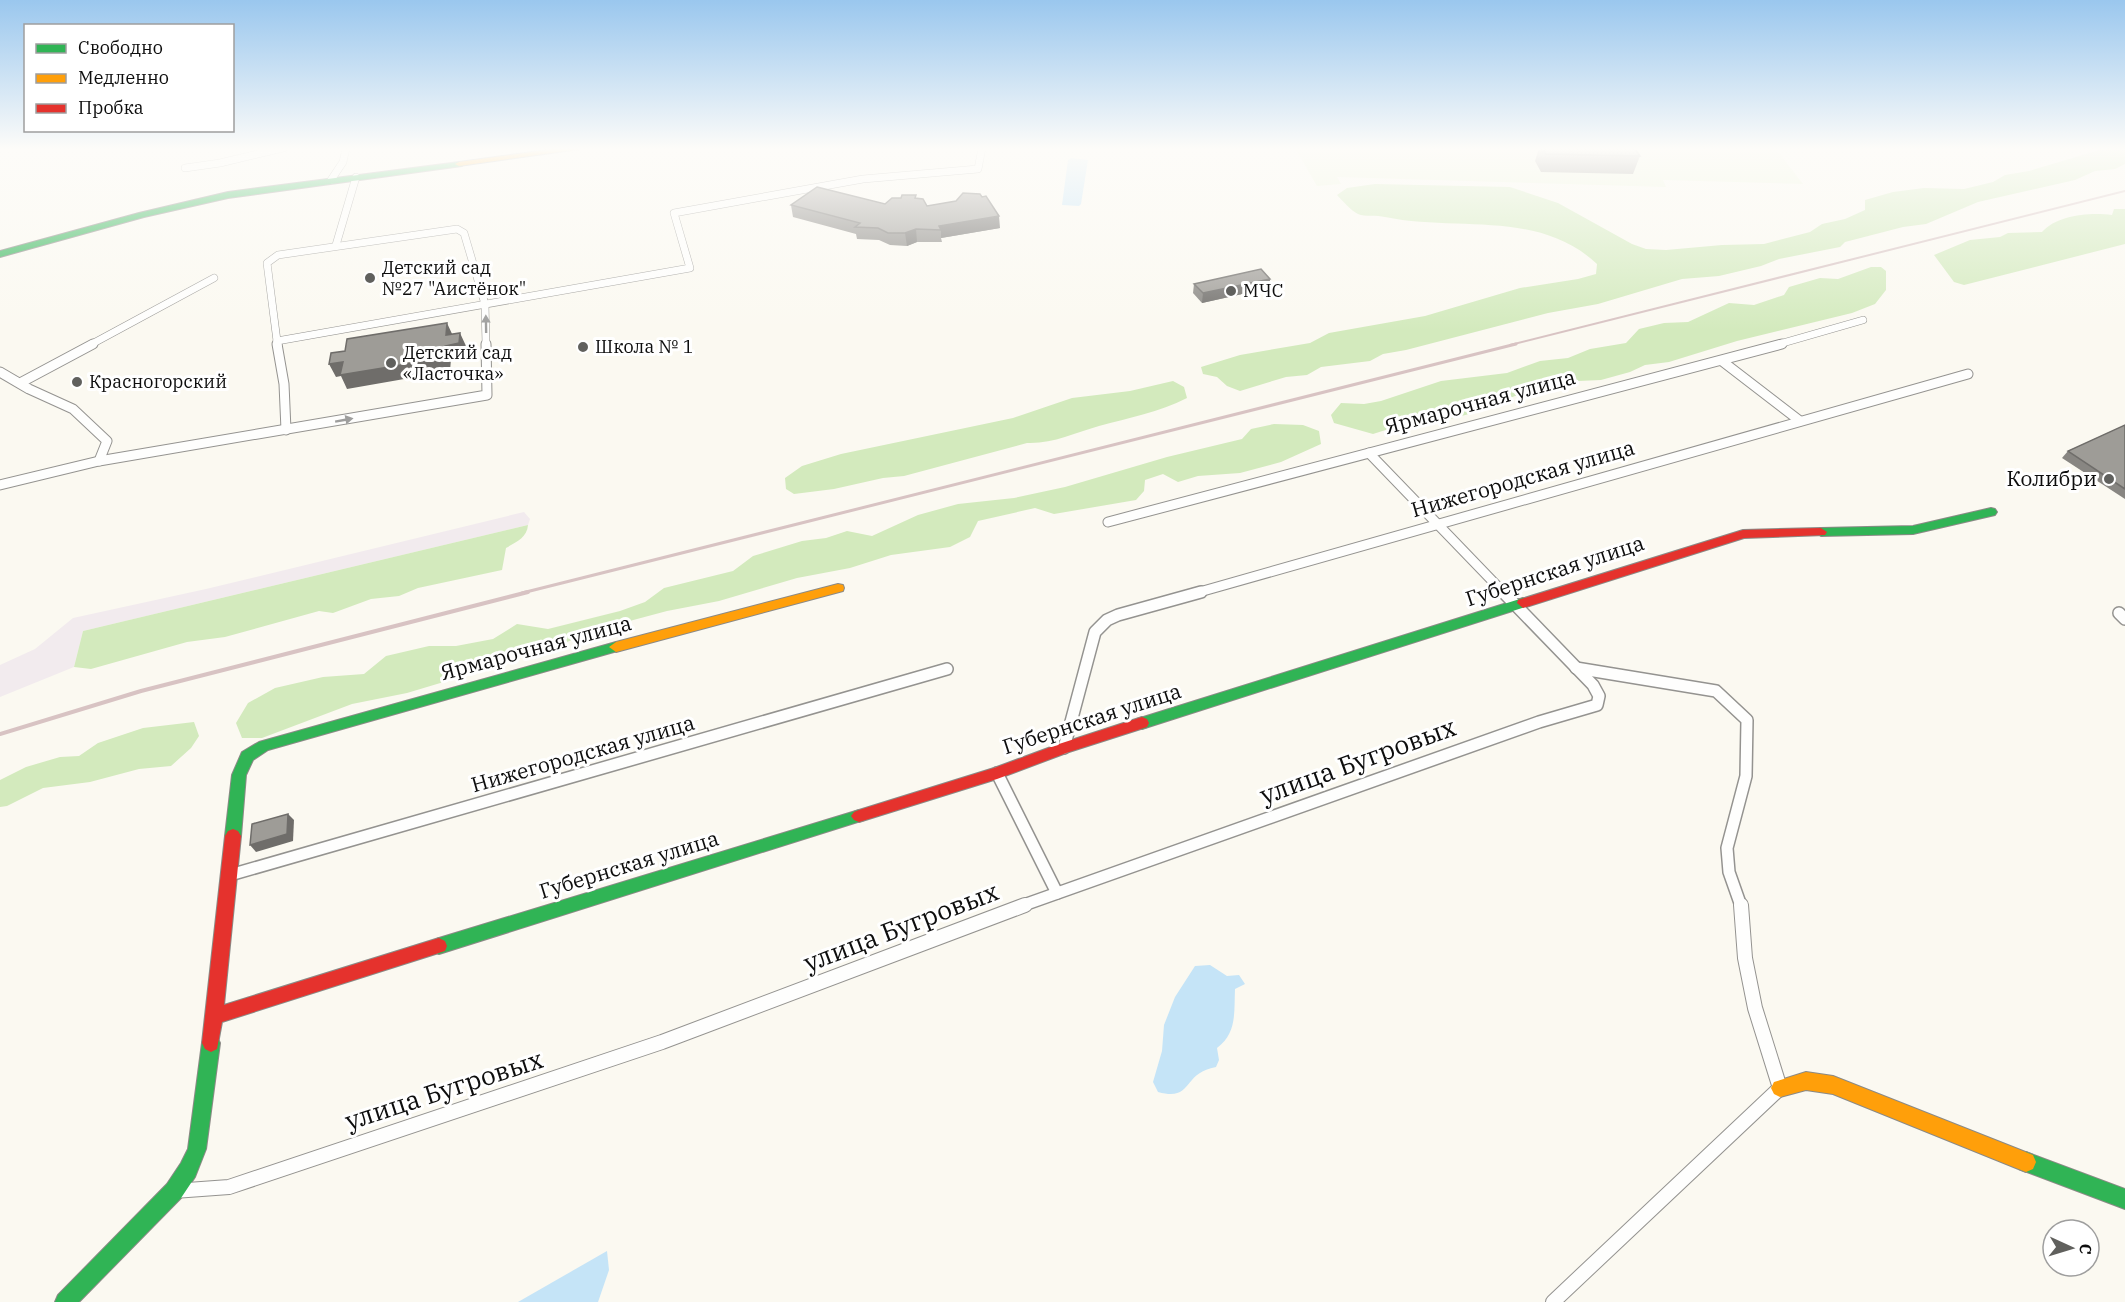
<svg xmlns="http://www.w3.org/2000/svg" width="2125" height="1302" font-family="'IBM Plex Serif',serif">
  <rect width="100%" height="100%" fill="#fbf9f1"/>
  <polygon fill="#f2ebee" points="524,512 530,519 528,525 83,631 74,667 0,697 0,665 35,649 73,618 206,589"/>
  <g fill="#d3eabd">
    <path d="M2106,148H2125V164L2115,169L2095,171L2075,180L1978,202L1926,224L1903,227L1845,242L1840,247L1779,259L1761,266L1719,276L1682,279L1598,304L1548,313L1406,350L1383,354L1370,361L1321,367L1307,375L1286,377L1240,391L1227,386L1217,377L1203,374L1201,367L1240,355L1310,343L1329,333L1425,316L1520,288L1578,279L1596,274L1597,264C1538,209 1457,232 1385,217C1377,215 1365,217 1358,214C1350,210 1343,201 1337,195L1347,188L1375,184L1510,187L1558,203L1632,244L1646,249L1666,250L1722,245L1764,244L1810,232L1822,224L1845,219L1865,210V200L1893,192L1924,188L1964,189L1993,182L2005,175L2029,171Z"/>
    <path d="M2114,209H2125V244L1964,285L1954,282L1934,255L1970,240L2000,237L2008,233L2042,232C2057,215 2090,212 2112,215Z"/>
    <polygon points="1871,267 1881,267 1886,271 1886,290 1875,304 1852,313 1737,341 1669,362 1645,365 1630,372 1601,380 1578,381 1537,395 1515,396 1473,413 1419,427 1395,427 1373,434 1334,423 1331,415 1341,403 1364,404 1381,401 1441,381 1507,373 1540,361 1568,358 1590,349 1626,343 1639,329 1664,323 1688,322 1729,303 1754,305 1784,295 1789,287 1820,278 1838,279"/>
    <path d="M1173,381L1184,387L1187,398C1159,412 1129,418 1099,426C1074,433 1053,444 1027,443L904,476L883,478L834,489L794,494L786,489L785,478L802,466L841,454L1013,418L1072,398L1130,391Z"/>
    <polygon points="1274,424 1303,425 1319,431 1321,444 1281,462 1240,473 1198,476 1178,482 1163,474 1145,480 1144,491 1136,500 1054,514 1035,508 978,521 970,537 950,547 891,555 850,568 797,578 719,601 667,611 596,630 550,649 496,662 467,675 407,693 352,704 262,738 242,738 236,723 248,703 275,688 323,677 364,674 386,656 429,646 456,646 493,639 517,624 548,629 620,611 645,602 664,588 733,571 753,556 802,541 826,538 847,531 872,536 918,515 958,504 1014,498 1065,487 1167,457 1242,439 1251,429"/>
    <path d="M528,525C527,538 516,542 506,548L502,570L418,588L399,596L371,599L333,613L319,611L225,637L187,642L91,669L74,667L83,631Z"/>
    <polygon points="194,722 199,736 191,748 171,766 139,769 90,782 43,788 7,806 0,807 0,780 26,767 60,757 79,756 98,743 143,728"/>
  </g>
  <polygon fill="#edf5da" points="1295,148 1775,148 1803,184 1663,180 1666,187 1337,177 1341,184 1317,186"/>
  <g fill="#c5e4f7">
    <polygon points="1071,158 1088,160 1081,204 1079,206 1062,205 1068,160"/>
    <path d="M1210,965L1227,976L1239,975L1245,984L1235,989C1234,1013 1237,1033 1217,1048L1219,1060L1216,1067C1181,1073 1194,1102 1158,1092L1153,1082L1162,1051L1164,1025L1175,997L1195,966Z"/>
    <polygon points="607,1251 609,1270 598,1302 518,1302"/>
  </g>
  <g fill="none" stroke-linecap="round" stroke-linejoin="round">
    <defs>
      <g id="street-far3">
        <polyline points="185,168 220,163 283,148"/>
        <polyline points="331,180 343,162 346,148"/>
        <polyline points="336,245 356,177"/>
        <polyline points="277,341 267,263 278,255 457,229 464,233 485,304 486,345"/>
        <polyline points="90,345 214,278"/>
        <polyline points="278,345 277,341 690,268 674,213 863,179 978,169 982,148"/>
        <polyline points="1776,345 1863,320"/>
      </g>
      <g id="street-far2">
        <polyline points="277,344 284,384 286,430"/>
        <polyline points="1722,361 1800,421"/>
        <polyline points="0,372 29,389 73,409 107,441 99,461"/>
        <polyline points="20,383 93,344"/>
        <polyline points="1369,453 1504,593"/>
        <polyline points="0,485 99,461 487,395 486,344"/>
        <polyline points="1108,522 1782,344"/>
        <polyline points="1196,593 1968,374"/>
      </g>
      <g id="street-far1">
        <polyline points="2119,613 2125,619"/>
        <polyline points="1576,668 1716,691 1747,720 1746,776 1727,848 1729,872 1741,906"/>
        <polyline points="1064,748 1095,632 1107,620 1118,615 1201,592"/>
        <polyline points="997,773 1057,893"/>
        <polyline points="230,875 947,669"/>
        <polyline points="1021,906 1539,722 1597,705 1599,696 1593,685 1503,592"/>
      </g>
      <g id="street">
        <polyline points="174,1191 229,1187 662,1042 1025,905"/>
        <polyline points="1553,1302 1780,1088 1755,1008 1745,958 1741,905"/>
      </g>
      <g id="fast">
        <polygon points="459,162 463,164 462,166 228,198 144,217 0,257 0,251 139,213 228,192"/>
        <polygon points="1991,508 1995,509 1997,512 1995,515 1913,534 1821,536 1815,532 1821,528 1913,526"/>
        <polygon points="1523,598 1528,600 1529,603 1528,606 1142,729 1137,727 1135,723 1137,719"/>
        <polygon points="616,642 623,647 621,650 268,750 253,760 246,775 241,836 238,841 233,843 228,841 225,836 232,775 242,752 259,742"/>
        <polygon points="859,810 864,812 867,816 864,820 439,954 433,951 431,946 433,941 439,938"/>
        <polygon points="211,1034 217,1037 220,1043 206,1149 195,1177 181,1198 79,1302 55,1302 58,1295 167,1184 181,1163 188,1149 202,1043 205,1037"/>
        <polygon points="2026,1152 2125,1189 2125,1209 2019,1169 2016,1162 2019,1155"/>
      </g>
      <g id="slow">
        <polygon points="561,148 587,148 459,166 455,164 459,162"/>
        <polygon points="838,584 843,585 844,588 843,591 616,652 609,647 616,642"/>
        <polygon points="1806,1072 1833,1076 2033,1155 2036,1162 2033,1169 2026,1172 1833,1094 1806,1090 1780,1097 1774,1094 1771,1088 1774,1082"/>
      </g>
      <g id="jam">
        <polygon points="1821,528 1827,532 1825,535 1744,538 1523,608 1517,603 1518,600 1743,530"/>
        <polygon points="1142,717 1147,719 1149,723 1147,727 1069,752 997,779 859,822 854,820 851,816 854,812 859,810 994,768 1059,744"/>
        <polygon points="233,829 238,831 241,836 224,1005 439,938 445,941 447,946 445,951 222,1022 217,1049 211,1052 205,1049 202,1043 225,836 228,831"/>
      </g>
    </defs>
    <use href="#street-far3" stroke="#949390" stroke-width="8"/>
    <use href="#street-far2" stroke="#949390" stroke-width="11"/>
    <use href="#street-far1" stroke="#949390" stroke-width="14"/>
    <use href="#street" stroke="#949390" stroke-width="16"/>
    <use href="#fast" stroke="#8b8a86" stroke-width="2"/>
    <use href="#slow" stroke="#8b8a86" stroke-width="2"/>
    <use href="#jam" stroke="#8b8a86" stroke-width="2"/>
    <use href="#street-far3" stroke="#fefefd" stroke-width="7"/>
    <use href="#street-far2" stroke="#fefefd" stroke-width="9"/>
    <use href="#street-far1" stroke="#fefefd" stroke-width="11"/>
    <use href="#street" stroke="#fefefd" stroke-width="14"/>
    <use href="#fast" fill="#30b455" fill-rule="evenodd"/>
    <use href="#slow" fill="#ff9f0a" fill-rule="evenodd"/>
    <use href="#jam" fill="#e5322d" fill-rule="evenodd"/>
    <polyline stroke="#d8c3c3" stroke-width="2" points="1510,345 2125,191"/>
    <polyline stroke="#d8c3c3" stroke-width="3" points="522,593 1516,344"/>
    <polyline stroke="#d8c3c3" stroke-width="4" points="0,734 141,691 528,592"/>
  </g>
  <g fill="#888682">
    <polygon points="1539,148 1635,148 1640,156 1633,174 1541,172 1535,161"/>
    <polygon points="916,195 916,198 927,206 956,201 1000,228 941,238 942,242 917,242 907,246 890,245 879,240 857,239 856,234 793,217 791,205 885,204 901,198"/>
    <polygon points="1270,279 1269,288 1202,303 1193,293 1194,284"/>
    <polygon points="2125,425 2125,499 2062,458 2068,451"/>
  </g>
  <g fill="#6f6d6a">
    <polygon points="999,216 1000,228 941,238 941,230 939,226"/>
    <polygon points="916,229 917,242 907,246 905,233"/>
    <polygon points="1270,279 1269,288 1202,303 1203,293"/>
    <polygon points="447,323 453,336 460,333 466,346 465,356 451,359 450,371 347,389 341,376 336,377 329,364 446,335"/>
    <polygon points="288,814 294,820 293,841 256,852 250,845"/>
  </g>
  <g fill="#9e9c97" stroke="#6f6d6a" stroke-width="1.5">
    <polygon points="1543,148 1635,148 1640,156 1546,154"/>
    <polygon points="817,187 885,204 892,198 901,198 902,195 916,195 915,198 923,199 927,206 956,201 963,193 980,194 982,197 986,196 999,216 939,226 941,230 916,229 905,233 888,233 878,228 855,227 860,223 791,205"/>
    <polygon points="1261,269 1270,279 1203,293 1194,284"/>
    <polygon points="447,323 446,335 460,333 459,343 445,346 444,358 340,375 343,362 329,364 331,353 345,351 347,339"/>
    <polygon points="2125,425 2125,489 2068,451"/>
    <polygon points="288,814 287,834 250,845 252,824"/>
  </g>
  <defs><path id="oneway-solid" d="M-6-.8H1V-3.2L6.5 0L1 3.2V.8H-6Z" transform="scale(1.5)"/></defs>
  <g fill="#9e9e9d">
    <use href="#oneway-solid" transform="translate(486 324) rotate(-91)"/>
    <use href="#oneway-solid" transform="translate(344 420) rotate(-10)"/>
  </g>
  <linearGradient id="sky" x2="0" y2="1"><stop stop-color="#9ac7ee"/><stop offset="0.45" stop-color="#fdfcf9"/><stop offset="1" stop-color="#fdfcf9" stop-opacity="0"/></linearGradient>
  <rect width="2125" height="331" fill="url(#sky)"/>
  <g fill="#60605d" stroke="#fff" stroke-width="2">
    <circle cx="370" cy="278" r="6"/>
    <circle cx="1231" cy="291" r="6"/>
    <circle cx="583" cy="347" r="6"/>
    <circle cx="391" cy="363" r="6"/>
    <circle cx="77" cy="382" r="6"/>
    <circle cx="2109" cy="479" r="6"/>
  </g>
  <g text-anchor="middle" stroke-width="6" stroke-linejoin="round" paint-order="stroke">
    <g font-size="18" fill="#0d0d0d" stroke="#fff" text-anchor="start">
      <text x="382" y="274">Детский сад<tspan x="382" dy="21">№27 "Аистёнок"</tspan></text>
      <text x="1243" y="297">МЧС</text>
      <text x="595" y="353">Школа № 1</text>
      <text x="403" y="359">Детский сад<tspan x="403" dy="21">«Ласточка»</tspan></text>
      <text x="89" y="388">Красногорский</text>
    </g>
    <g font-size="21" fill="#0d0d0d" stroke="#fff">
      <text transform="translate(1480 402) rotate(-15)" y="7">Ярмарочная улица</text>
      <text transform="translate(1523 479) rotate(-16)" y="7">Нижегородская улица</text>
      <text transform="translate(1555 571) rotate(-18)" y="7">Губернская улица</text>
      <text transform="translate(536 648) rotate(-15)" y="7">Ярмарочная улица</text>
      <text transform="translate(1092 719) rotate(-18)" y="7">Губернская улица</text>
      <text transform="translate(583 754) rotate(-16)" y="7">Нижегородская улица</text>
      <text transform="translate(629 865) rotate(-17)" y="7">Губернская улица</text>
    </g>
    <g font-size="21" fill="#0d0d0d" stroke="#fff" text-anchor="end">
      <text x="2097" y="486">Колибри</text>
    </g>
    <g font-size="26" fill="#0d0d0d" stroke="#fff">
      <text transform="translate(1358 761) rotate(-20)" y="9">улица Бугровых</text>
      <text transform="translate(901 927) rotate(-21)" y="9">улица Бугровых</text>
      <text transform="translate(444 1090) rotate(-18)" y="9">улица Бугровых</text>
    </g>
  </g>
  <rect x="24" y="24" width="210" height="108" fill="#ffffff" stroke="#9e9e9e" stroke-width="1.5"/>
  <rect x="36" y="44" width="30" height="9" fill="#30b455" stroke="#9e9e9e" stroke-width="1.5"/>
  <text x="78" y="54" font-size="18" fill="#0d0d0d">Свободно</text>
  <rect x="36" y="74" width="30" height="9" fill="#ff9f0a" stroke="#9e9e9e" stroke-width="1.5"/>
  <text x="78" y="84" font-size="18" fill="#0d0d0d">Медленно</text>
  <rect x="36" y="104" width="30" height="9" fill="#e5322d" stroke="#9e9e9e" stroke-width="1.5"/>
  <text x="78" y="114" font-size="18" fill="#0d0d0d">Пробка</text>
  <g transform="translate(2071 1248) rotate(94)"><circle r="28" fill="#ffffff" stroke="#9e9e9e" stroke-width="1.5"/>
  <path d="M0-4.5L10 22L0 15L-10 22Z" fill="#60605d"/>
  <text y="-9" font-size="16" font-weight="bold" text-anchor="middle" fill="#0d0d0d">С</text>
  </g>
</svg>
